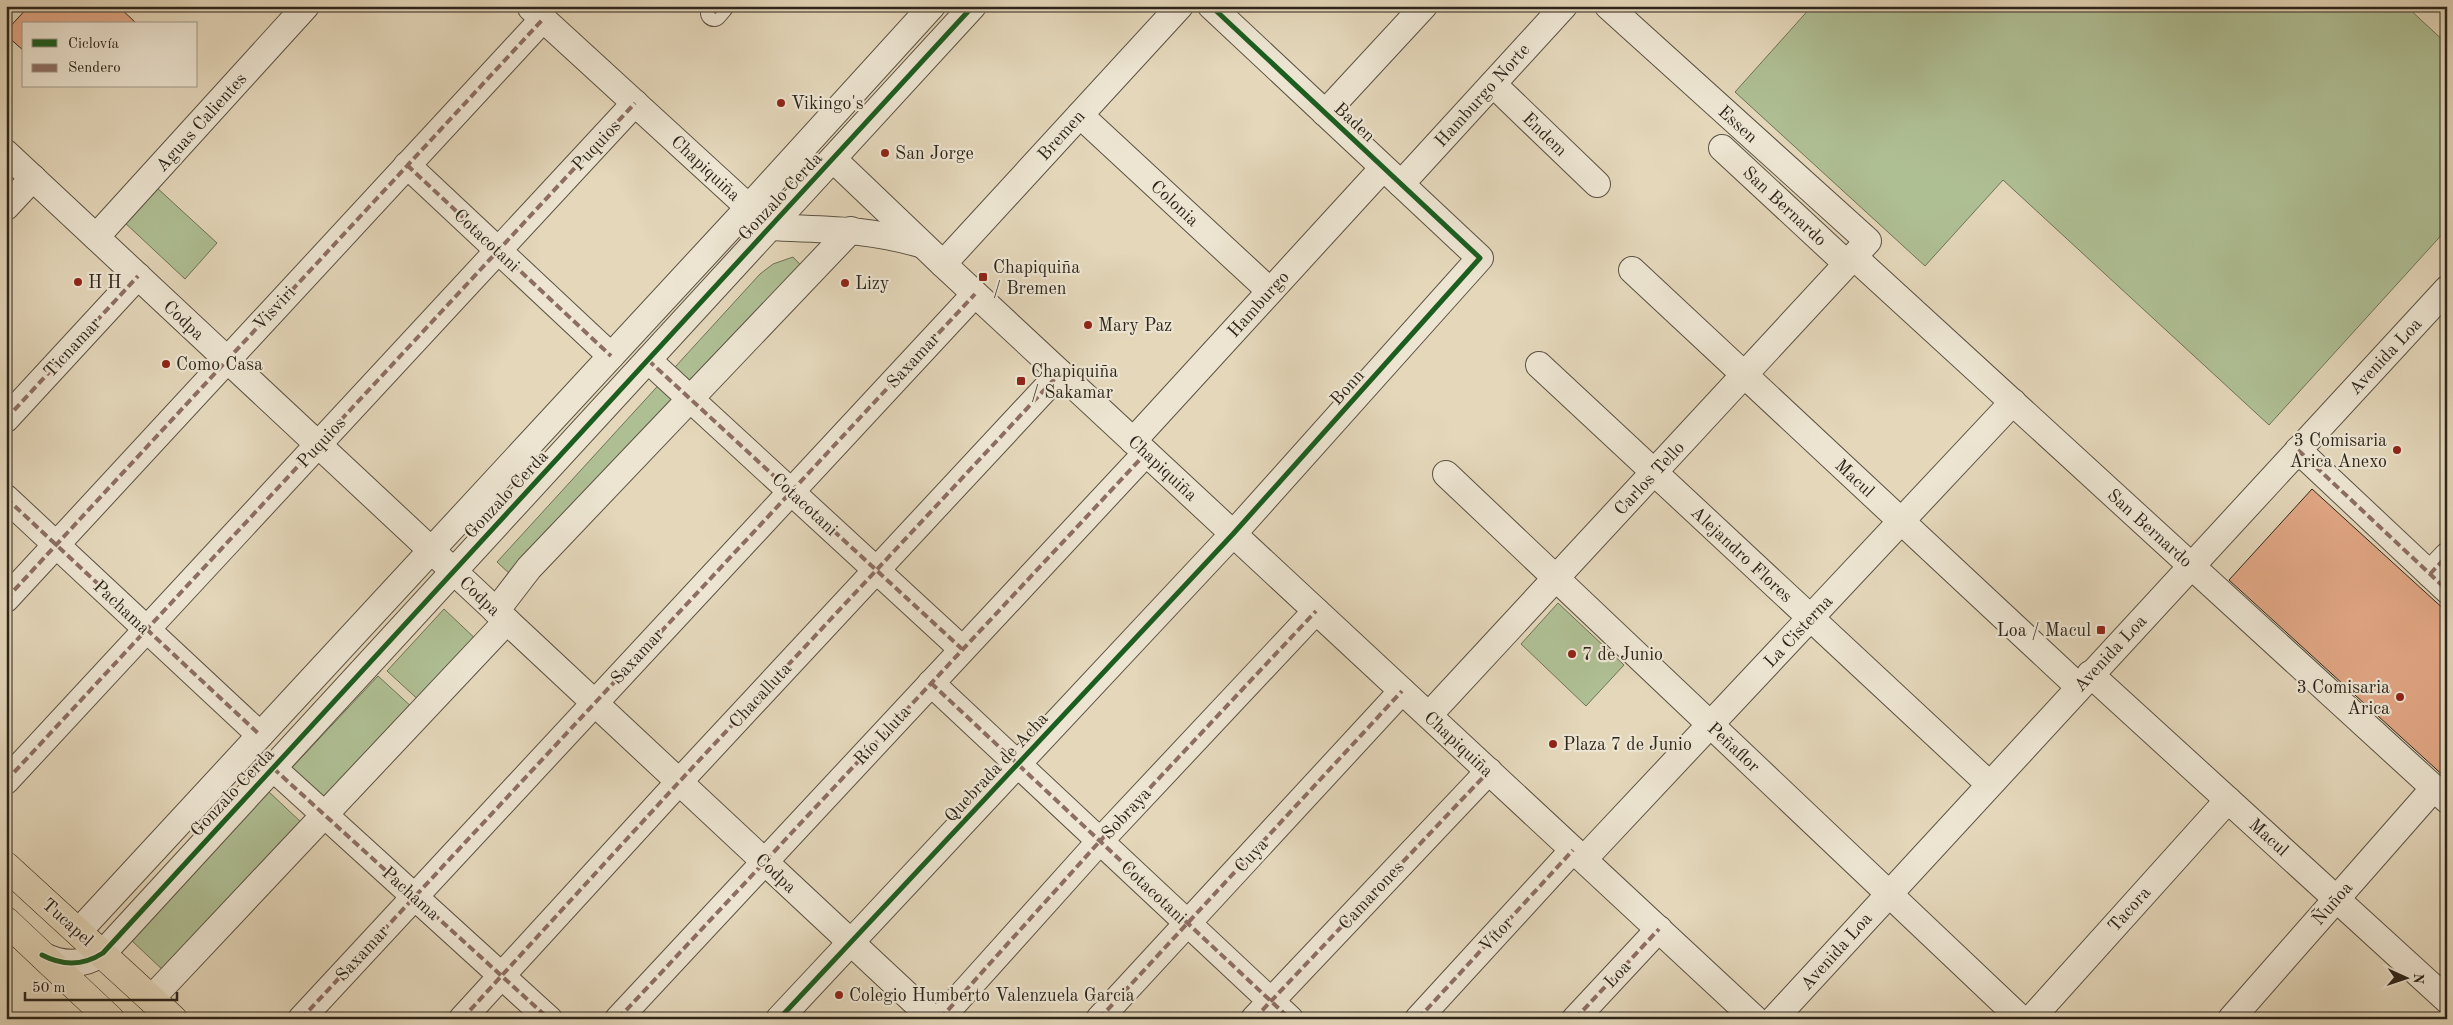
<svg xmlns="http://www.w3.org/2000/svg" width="2453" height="1025" font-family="'Old Standard TT',serif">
  <rect width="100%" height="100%" fill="#e4d7ba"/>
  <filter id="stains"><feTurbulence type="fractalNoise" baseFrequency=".004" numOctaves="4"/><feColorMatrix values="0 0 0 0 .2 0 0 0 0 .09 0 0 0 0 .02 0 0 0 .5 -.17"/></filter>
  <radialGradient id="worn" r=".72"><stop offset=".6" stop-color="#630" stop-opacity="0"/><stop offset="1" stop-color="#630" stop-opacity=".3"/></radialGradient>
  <g fill="#afbf94" stroke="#6e7258">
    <polygon points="1812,6 2406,6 2447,44 2447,229 2269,425 2003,180 1925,266 1735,92"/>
    <polygon points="155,186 217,243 185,279 123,221"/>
    <polygon points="793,257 813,278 527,590 497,562 760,274 773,264"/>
    <polygon points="1558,603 1624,665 1586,706 1521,644"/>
    <polygon points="444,609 480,643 423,704 387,671"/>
    <polygon points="378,676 414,709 322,808 286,774"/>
    <polygon points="268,791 304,825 166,973 130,939"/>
  </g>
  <g fill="#e2a785" stroke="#2d251b">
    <polygon points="29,6 118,6 137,24 24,24 24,51 6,35 6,31"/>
    <polygon points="2312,489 2447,612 2447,779 2229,580"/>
  </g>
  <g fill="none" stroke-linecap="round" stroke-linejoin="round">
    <defs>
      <g id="minor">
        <path d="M531,8L770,227C826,230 865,228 920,244"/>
        <polyline points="714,13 720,6"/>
        <polyline points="1493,84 1597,184"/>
        <polyline points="1325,113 1424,6"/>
        <polyline points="1080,115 1270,291"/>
        <polyline points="1722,148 1847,264"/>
        <polyline points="6,153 933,1019"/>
        <polyline points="833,159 943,264 1755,1019"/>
        <polyline points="407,165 611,356"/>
        <polyline points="1401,184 1564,6"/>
        <polyline points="6,207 33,178"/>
        <polyline points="96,237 306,6"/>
        <polyline points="1854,257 2447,800"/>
        <polyline points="943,264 1180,6"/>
        <polyline points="1632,270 2079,687"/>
        <polyline points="648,360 962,649"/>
        <polyline points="1539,365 1989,784"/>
        <polyline points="6,419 138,276"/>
        <polyline points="1133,441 1383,168"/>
        <polyline points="2298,450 2447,590"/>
        <polyline points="1446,474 2021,1019"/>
        <polyline points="6,498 260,735"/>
        <polyline points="2430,574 2447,556"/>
        <polyline points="6,599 543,19"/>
        <polyline points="496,611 529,568 851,230"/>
        <polyline points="2090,674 2447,1000"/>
        <polyline points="931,683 1290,1019"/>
        <polyline points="1429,715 1868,241 1608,6"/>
        <polyline points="273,768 549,1019"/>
        <polyline points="6,781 635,103"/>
        <polyline points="1584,859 2013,402"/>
        <polyline points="79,931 749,207 932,6"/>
        <path d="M42,955C63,966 83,966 103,953L973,6"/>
        <polyline points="151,999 507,621"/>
        <polyline points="301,1019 975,294"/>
        <polyline points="462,1019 679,782 1060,373"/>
        <polyline points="618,1019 1146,453"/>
        <polyline points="779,1019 1233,534 1480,258 1211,6"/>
        <polyline points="940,1019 1100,841 1316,611"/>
        <polyline points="1099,1019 1402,691"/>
        <polyline points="1254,1019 1489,771"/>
        <polyline points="1418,1019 1573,850"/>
        <polyline points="1575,1019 1659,929"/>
        <polyline points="1774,1019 2447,289"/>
        <polyline points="2031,1019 2228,800"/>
        <polyline points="2231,1019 2434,788"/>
      </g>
      <g id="major">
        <polyline points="6,866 173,1019"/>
        <polyline points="6,921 110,1019"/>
      </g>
    </defs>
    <use href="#minor" stroke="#5b5243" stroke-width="28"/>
    <use href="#major" stroke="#2d251b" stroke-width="29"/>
    <use href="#minor" stroke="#ede5d2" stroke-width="26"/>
    <use href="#major" stroke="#e4d7ba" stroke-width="28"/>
    <g stroke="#8d6e63" stroke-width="4" stroke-dasharray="8 4" stroke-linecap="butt">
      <polyline points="714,13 720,6"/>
      <polyline points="407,165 611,356"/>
      <polyline points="648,360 962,649"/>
      <polyline points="6,419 138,276"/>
      <polyline points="2298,450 2447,590"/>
      <polyline points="6,498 260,735"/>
      <polyline points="2430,574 2447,556"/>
      <polyline points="6,599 543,19"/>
      <polyline points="931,683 1290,1019"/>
      <polyline points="273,768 549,1019"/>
      <polyline points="6,781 635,103"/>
      <polyline points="301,1019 975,294"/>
      <polyline points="462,1019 679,782 1060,373"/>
      <polyline points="618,1019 1146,453"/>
      <polyline points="940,1019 1100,841 1316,611"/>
      <polyline points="1099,1019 1402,691"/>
      <polyline points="1254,1019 1489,771"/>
      <polyline points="1418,1019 1573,850"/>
      <polyline points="1575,1019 1659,929"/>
    </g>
    <defs>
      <g id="cycleway">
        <path d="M42,955C63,966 83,966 103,953L973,6"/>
        <polyline points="779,1019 1233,534 1480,258 1211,6"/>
      </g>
    </defs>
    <use href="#cycleway" stroke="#ede5d2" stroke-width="8"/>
    <use href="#cycleway" stroke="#1b5e20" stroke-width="5"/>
  </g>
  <g fill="#8f2418" stroke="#ede5d2" stroke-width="2">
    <circle cx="781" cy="103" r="5"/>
    <circle cx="885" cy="153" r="5"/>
    <rect x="978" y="272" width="10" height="10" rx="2.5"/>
    <circle cx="78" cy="282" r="5"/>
    <circle cx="845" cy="283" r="5"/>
    <circle cx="1088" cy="325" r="5"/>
    <circle cx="166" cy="364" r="5"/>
    <rect x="1016" y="376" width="10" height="10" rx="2.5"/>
    <circle cx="2397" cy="450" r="5"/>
    <rect x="2096" y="625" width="10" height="10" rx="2.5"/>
    <circle cx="1572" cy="654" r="5"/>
    <circle cx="2400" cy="697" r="5"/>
    <circle cx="1553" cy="744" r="5"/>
    <circle cx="839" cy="995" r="5"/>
  </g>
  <g text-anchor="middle" stroke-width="4.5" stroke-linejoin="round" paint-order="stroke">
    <g font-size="18" fill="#2d251b" stroke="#ede5d2">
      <text transform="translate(1482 95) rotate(-48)" y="6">Hamburgo Norte</text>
      <text transform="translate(201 122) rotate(-48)" y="6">Aguas Calientes</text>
      <text transform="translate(1355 122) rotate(43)" y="6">Baden</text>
      <text transform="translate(1738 124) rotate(42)" y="6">Essen</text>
      <text transform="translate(1545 134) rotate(44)" y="6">Endem</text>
      <text transform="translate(1061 135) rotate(-48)" y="6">Bremen</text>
      <text transform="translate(596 145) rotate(-47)" y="6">Puquios</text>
      <text transform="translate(706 168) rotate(43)" y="6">Chapiquiña</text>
      <text transform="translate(780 196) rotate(-47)" y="6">Gonzalo Cerda</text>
      <text transform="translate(1175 203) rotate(43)" y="6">Colonia</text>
      <text transform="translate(1785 206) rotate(43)" y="6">San Bernardo</text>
      <text transform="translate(487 240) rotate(43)" y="6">Cotacotani</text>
      <text transform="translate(1258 304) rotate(-48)" y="6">Hamburgo</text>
      <text transform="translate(274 308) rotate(-47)" y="6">Visviri</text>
      <text transform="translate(184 320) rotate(43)" y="6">Codpa</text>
      <text transform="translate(72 347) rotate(-47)" y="6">Ticnamar</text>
      <text transform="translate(2385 356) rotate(-47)" y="6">Avenida Loa</text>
      <text transform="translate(913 360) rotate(-47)" y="6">Saxamar</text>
      <text transform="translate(1347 387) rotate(-48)" y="6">Bonn</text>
      <text transform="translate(321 442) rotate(-47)" y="6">Puquios</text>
      <text transform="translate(1163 468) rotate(43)" y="6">Chapiquiña</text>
      <text transform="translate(1649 478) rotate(-47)" y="6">Carlos Tello</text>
      <text transform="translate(1855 478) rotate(43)" y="6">Macul</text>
      <text transform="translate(506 494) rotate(-47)" y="6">Gonzalo Cerda</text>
      <text transform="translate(805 504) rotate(43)" y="6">Cotacotani</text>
      <text transform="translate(2150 528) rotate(42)" y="6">San Bernardo</text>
      <text transform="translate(1742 554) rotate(43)" y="6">Alejandro Flores</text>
      <text transform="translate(480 596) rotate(43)" y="6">Codpa</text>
      <text transform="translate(122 607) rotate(43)" y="6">Pachama</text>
      <text transform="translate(1798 631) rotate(-47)" y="6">La Cisterna</text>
      <text transform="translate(2110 653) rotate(-47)" y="6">Avenida Loa</text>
      <text transform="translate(637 656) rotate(-47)" y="6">Saxamar</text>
      <text transform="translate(760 695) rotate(-47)" y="6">Chacalluta</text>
      <text transform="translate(882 735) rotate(-47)" y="6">Río Lluta</text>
      <text transform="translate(1459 744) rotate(43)" y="6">Chapiquiña</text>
      <text transform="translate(1734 747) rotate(43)" y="6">Peñaflor</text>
      <text transform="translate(996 767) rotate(-47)" y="6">Quebrada de Acha</text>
      <text transform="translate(232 792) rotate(-47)" y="6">Gonzalo Cerda</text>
      <text transform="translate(1126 813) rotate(-47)" y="6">Sobraya</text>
      <text transform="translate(2269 837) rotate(42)" y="6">Macul</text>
      <text transform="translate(1251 855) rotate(-47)" y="6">Cuya</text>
      <text transform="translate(776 873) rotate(43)" y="6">Codpa</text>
      <text transform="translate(1154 892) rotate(43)" y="6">Cotacotani</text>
      <text transform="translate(411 893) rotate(42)" y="6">Pachama</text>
      <text transform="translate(1371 895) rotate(-47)" y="6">Camarones</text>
      <text transform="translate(2332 903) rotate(-49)" y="6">Ñuñoa</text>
      <text transform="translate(2129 909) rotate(-48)" y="6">Tacora</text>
      <text transform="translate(68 922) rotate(42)" y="6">Tucapel</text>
      <text transform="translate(1496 934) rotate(-47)" y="6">Vítor</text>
      <text transform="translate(1836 951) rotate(-48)" y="6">Avenida Loa</text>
      <text transform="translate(362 953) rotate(-47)" y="6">Saxamar</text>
      <text transform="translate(1617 974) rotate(-47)" y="6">Loa</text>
    </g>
    <g font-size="18" fill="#2d251b" stroke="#ede5d2" text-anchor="start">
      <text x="791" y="109">Vikingo's</text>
      <text x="895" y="159">San Jorge</text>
      <text x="993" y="273">Chapiquiña<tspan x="993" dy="21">/ Bremen</tspan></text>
      <text x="88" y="288">H H</text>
      <text x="855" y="289">Lizy</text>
      <text x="1098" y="331">Mary Paz</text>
      <text x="176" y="370">Como Casa</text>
      <text x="1031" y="377">Chapiquiña<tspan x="1031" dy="21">/ Sakamar</tspan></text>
      <text x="2387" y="446" text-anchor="end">3 Comisaria<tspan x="2387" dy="21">Arica Anexo</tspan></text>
      <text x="2091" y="636" text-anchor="end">Loa / Macul</text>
      <text x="1582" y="660">7 de Junio</text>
      <text x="2390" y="693" text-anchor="end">3 Comisaria<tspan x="2390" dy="21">Arica</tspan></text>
      <text x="1563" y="750">Plaza 7 de Junio</text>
      <text x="849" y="1001">Colegio Humberto Valenzuela Garcia</text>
    </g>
  </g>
  <rect width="2453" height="1025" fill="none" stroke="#e4d7ba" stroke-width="25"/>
  <rect x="8" y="8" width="2438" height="1010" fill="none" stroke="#2d251b" stroke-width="2.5"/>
  <rect x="12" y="12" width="2428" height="1000" fill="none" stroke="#2d251b"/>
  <rect x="22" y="22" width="175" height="65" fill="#ede5d2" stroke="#a09889"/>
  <rect x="32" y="39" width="25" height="8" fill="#1b5e20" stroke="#a09889"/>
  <text x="68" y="48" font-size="15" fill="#2d251b">Ciclovía</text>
  <rect x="32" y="64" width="25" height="8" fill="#8d6e63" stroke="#a09889"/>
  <text x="68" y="72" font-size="15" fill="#2d251b">Sendero</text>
  <g transform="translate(2406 978) rotate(93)" stroke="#ede5d2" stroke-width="4" paint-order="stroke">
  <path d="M0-4L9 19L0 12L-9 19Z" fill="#2d251b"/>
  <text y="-8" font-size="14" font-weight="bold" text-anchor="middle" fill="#2d251b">N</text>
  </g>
  <path d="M25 992v8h152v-8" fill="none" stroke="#2d251b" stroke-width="2.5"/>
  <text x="32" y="992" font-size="15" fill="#2d251b" stroke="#ede5d2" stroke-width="4" paint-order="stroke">50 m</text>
  <rect width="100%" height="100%" filter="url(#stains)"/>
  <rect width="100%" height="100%" fill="url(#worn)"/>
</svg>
